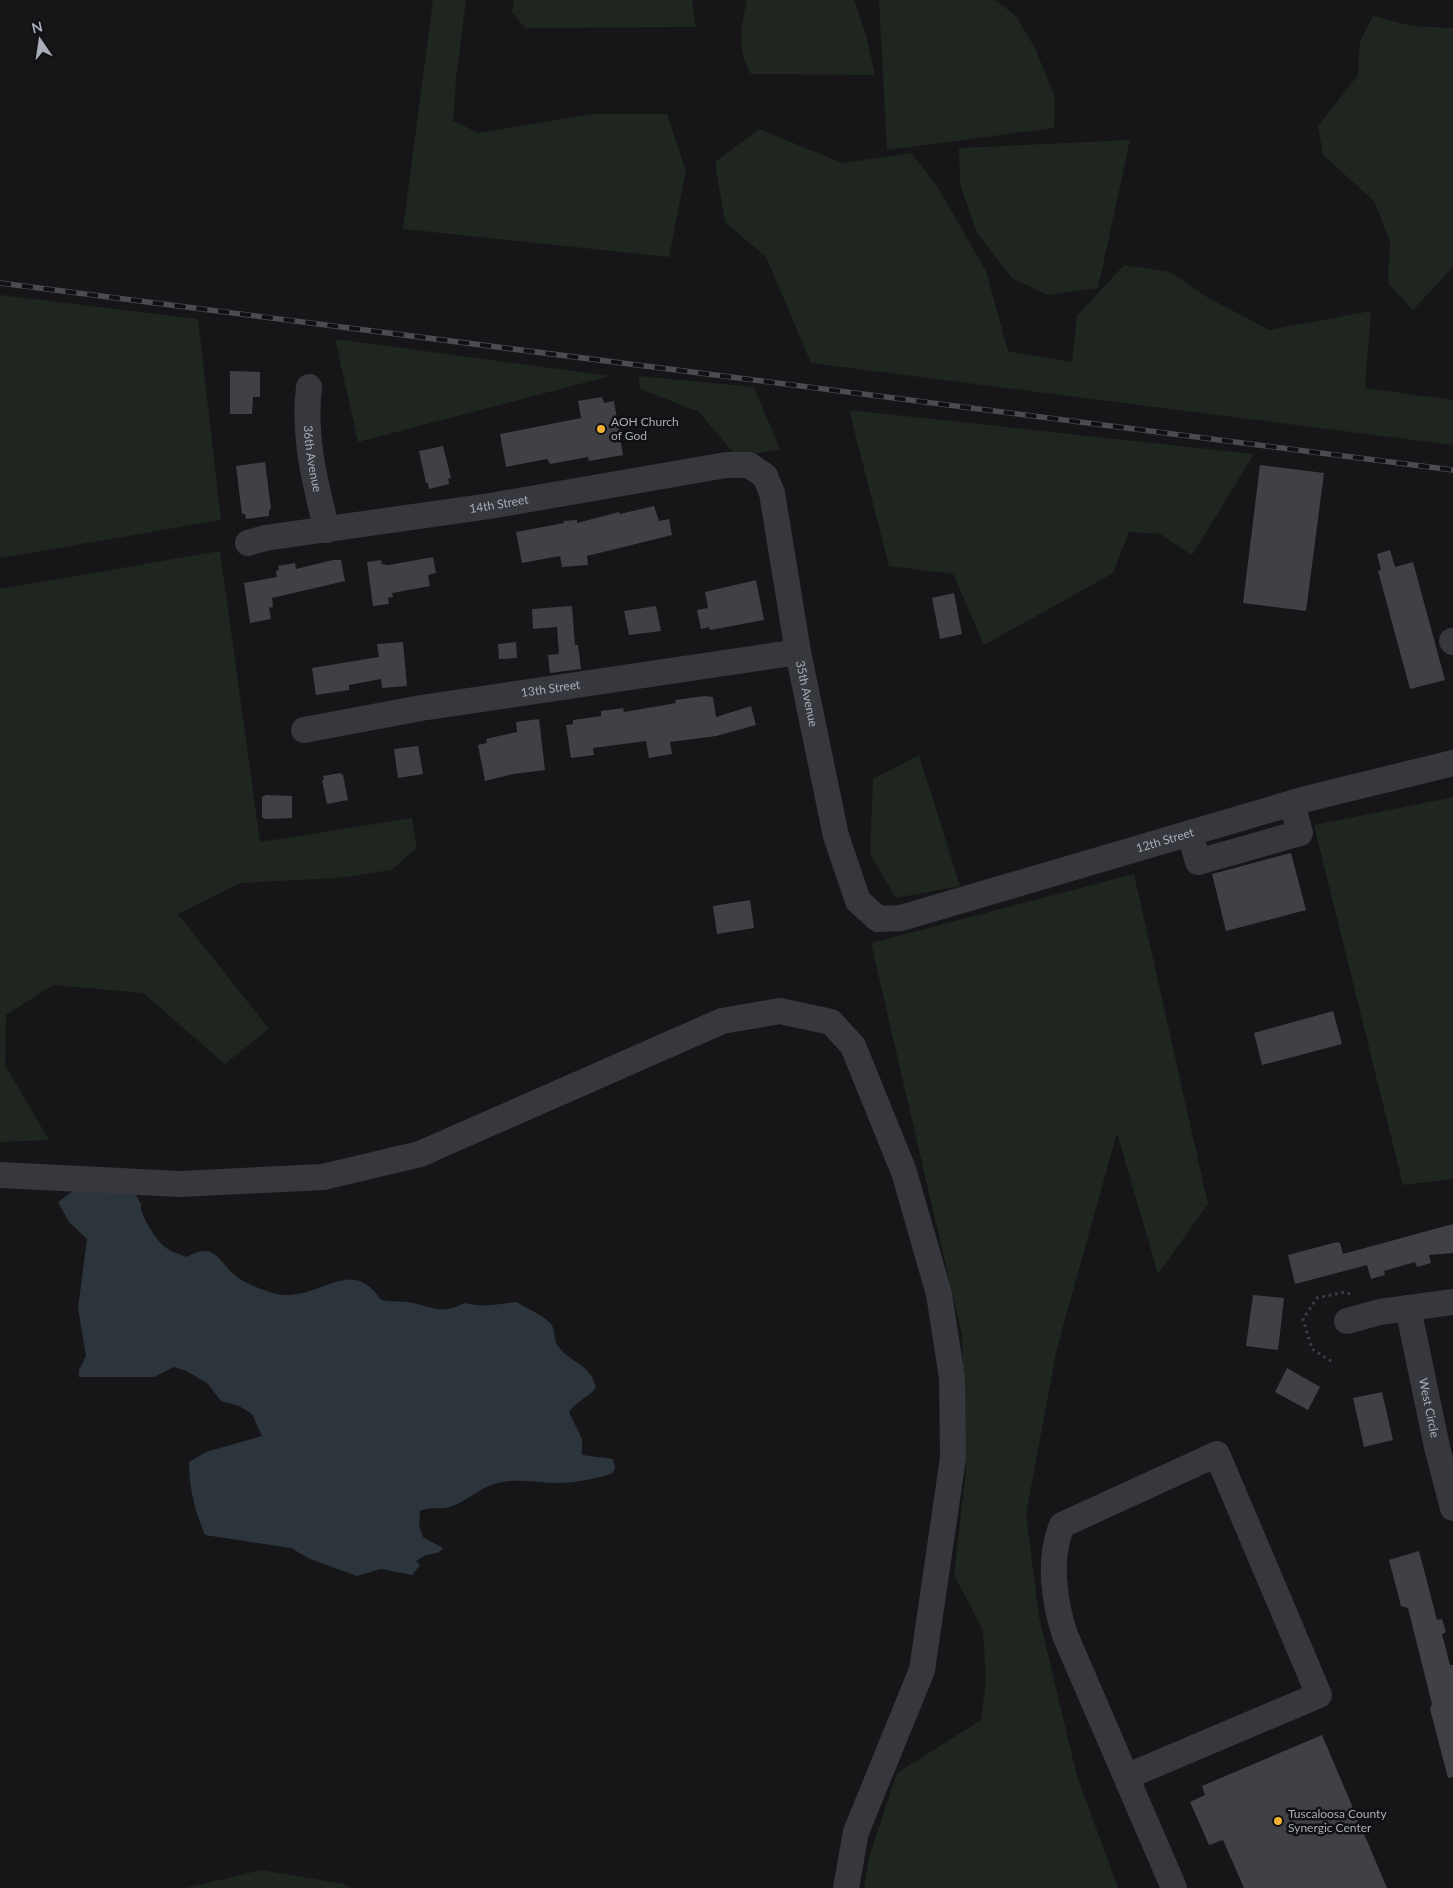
<svg xmlns="http://www.w3.org/2000/svg" width="1453" height="1888" font-family="Lato,sans-serif">
  <rect width="100%" height="100%" fill="#161618"/>
  <g fill="#1e261f">
    <polygon points="433,0 466,0 456,79 453,121 479,133 591,114 667,114 686,171 669,257 403,229"/>
    <polygon points="514,0 692,0 696,27 525,28 512,12"/>
    <path d="M747,0H854L866,35L875,75L751,74C736,50 741,27 747,0Z"/>
    <polygon points="879,0 995,0 1016,16 1035,48 1055,97 1054,128 887,150"/>
    <polygon points="1373,16 1412,26 1453,28 1453,267 1413,310 1388,283 1390,241 1374,201 1323,155 1318,126 1358,75 1360,41"/>
    <polygon points="759,129 842,163 911,153 937,186 986,271 1008,351 1072,362 1077,316 1124,265 1170,272 1207,297 1269,330 1371,311 1365,388 1453,400 1453,445 811,363 766,257 725,222 715,162"/>
    <polygon points="1130,140 1098,288 1047,295 1012,278 977,233 960,184 959,148"/>
    <polygon points="0,295 198,319 221,520 0,558"/>
    <polygon points="335,339 610,376 358,442"/>
    <polygon points="639,376 754,387 780,449 737,457 699,412 640,389"/>
    <polygon points="849,410 1254,454 1192,555 1160,534 1129,532 1113,573 984,645 953,574 889,566"/>
    <polygon points="220,551 260,842 412,818 417,848 391,870 339,878 240,883 178,914 269,1029 225,1064 143,993 53,985 6,1015 5,1065 49,1140 0,1142 0,589"/>
    <polygon points="919,755 960,886 896,898 870,854 873,779"/>
    <polygon points="1453,797 1453,1179 1403,1185 1314,825"/>
    <polygon points="1134,874 1208,1204 1158,1274 1117,1133 1057,1348 1026,1514 1039,1617 1077,1776 1118,1888 864,1888 869,1857 897,1773 981,1720 986,1681 983,1630 954,1575 966,1470 962,1335 871,943"/>
    <polygon points="261,1870 344,1884 350,1888 186,1888"/>
  </g>
  <path fill="#2c353c" d="M127,1188L136,1195L141,1204C139,1214 157,1241 165,1247C171,1252 180,1254 187,1257C220,1238 219,1270 245,1282C256,1287 273,1295 285,1295C323,1297 352,1256 381,1300C390,1302 400,1301 408,1302C431,1306 442,1316 464,1303C483,1308 498,1304 517,1302C528,1310 538,1312 549,1322C557,1329 552,1338 558,1346C569,1363 590,1362 596,1388C588,1397 576,1402 569,1412L582,1439V1455L613,1459L615,1467L613,1473C594,1480 572,1483 552,1483C538,1482 523,1480 509,1481C481,1484 474,1498 450,1507C440,1510 430,1506 420,1511L419,1525L423,1537L443,1548L438,1553L426,1555L416,1561L420,1565L412,1575L381,1569L357,1576L310,1559L291,1548L205,1535C195,1511 189,1488 189,1462L206,1452L262,1436L252,1414L239,1406L221,1401L208,1384L187,1371L174,1367L154,1377H79V1370L86,1356L78,1308L87,1239L69,1222L58,1202L74,1190Z"/>
  <g fill="#404145">
    <polygon points="230,371 260,372 260,397 253,397 252,414 230,414"/>
    <polygon points="602,397 604,403 614,401 623,455 589,461 588,457 550,464 547,459 506,467 500,434 581,418 578,401"/>
    <polygon points="443,446 451,478 448,479 449,484 429,489 428,483 426,483 419,451"/>
    <polygon points="265,462 271,509 269,510 269,516 246,519 245,514 242,514 236,466"/>
    <polygon points="1260,465 1324,473 1306,611 1243,603"/>
    <polygon points="654,506 659,521 669,519 672,535 587,556 588,565 562,567 560,556 522,563 516,532 564,523 563,521 577,520 577,523 619,512 620,514"/>
    <polygon points="1390,550 1395,567 1413,562 1445,680 1410,689 1378,571 1381,570 1377,554"/>
    <polygon points="433,557 436,573 428,575 430,586 392,593 393,597 388,598 389,604 373,606 367,562 381,560 382,564 389,565"/>
    <polygon points="333,560 341,560 345,581 272,598 273,607 269,608 271,619 250,623 244,583 277,577 276,571 279,570 278,566 295,563 296,569"/>
    <polygon points="756,580 764,620 710,630 709,627 701,629 697,610 708,608 705,592"/>
    <polygon points="954,593 962,634 940,639 932,598"/>
    <polygon points="572,606 575,645 578,645 581,669 550,673 548,655 559,654 557,627 533,629 532,609"/>
    <polygon points="656,606 661,631 629,635 624,611"/>
    <polygon points="403,642 407,686 382,688 381,679 349,685 349,690 316,695 312,668 379,657 377,644"/>
    <polygon points="516,642 517,658 499,659 498,644"/>
    <polygon points="705,696 713,697 716,717 751,706 756,725 716,736 670,742 672,754 649,758 646,741 593,748 594,755 571,758 566,725 573,724 573,720 601,716 601,711 623,708 624,712 676,703 675,700"/>
    <polygon points="539,719 545,770 513,774 485,781 478,745 487,743 486,739 517,732 516,722"/>
    <polygon points="418,746 423,774 398,778 394,749"/>
    <polygon points="340,773 343,775 348,800 327,804 322,780 324,780 323,776"/>
    <polygon points="266,795 292,796 292,818 265,819 262,817 262,797"/>
    <polygon points="1291,853 1306,910 1226,931 1212,874"/>
    <polygon points="750,900 754,928 717,934 713,906"/>
    <polygon points="1333,1011 1342,1044 1262,1065 1254,1033"/>
    <polygon points="1453,1224 1453,1253 1429,1255 1431,1263 1417,1267 1415,1262 1384,1271 1385,1275 1371,1279 1367,1265 1295,1284 1288,1255 1337,1242 1340,1243 1343,1254"/>
    <polygon points="1253,1295 1284,1298 1278,1350 1246,1346"/>
    <polygon points="1287,1368 1320,1387 1308,1410 1275,1392"/>
    <polygon points="1382,1392 1393,1440 1364,1447 1353,1398"/>
    <polygon points="1419,1551 1437,1620 1442,1619 1446,1632 1442,1634 1450,1665 1453,1665 1453,1777 1448,1778 1430,1709 1432,1704 1408,1608 1401,1606 1389,1560"/>
    <polygon points="1322,1735 1387,1888 1244,1888 1223,1840 1209,1845 1190,1802 1205,1795 1202,1786"/>
  </g>
  <g fill="none" stroke-linecap="round" stroke-linejoin="round">
    <polyline stroke="#3d3f44" stroke-width="3" stroke-dasharray="2.5 4" stroke-linecap="butt" points="1331,1361 1312,1349 1303,1319 1317,1298 1345,1292 1354,1296"/>
    <g stroke="#37383d" stroke-width="26">
      <path id="s1" d="M309,387C303,435 315,484 327,530"/>
      <path id="s2" d="M248,543L265,538L490,506L726,465H749L765,476L772,493L798,652L836,836L858,901L878,919L901,918L1306,799L1453,763"/>
      <polyline points="1452,641 1453,642"/>
      <path id="s3" d="M304,730L421,708L798,652"/>
      <polyline points="1190,833 1198,862 1300,833 1292,803"/>
      <polyline points="0,1175 180,1184 323,1177 420,1154 722,1021 780,1011 831,1022 853,1046 904,1172 939,1294 952,1378 953,1458 922,1670 856,1832 846,1888"/>
      <path id="s4" d="M1408,1308L1437,1447L1453,1508"/>
      <polyline points="1347,1321 1380,1312 1453,1302"/>
      <path d="M1128,1776L1319,1695L1217,1454L1062,1525C1048,1558 1054,1602 1065,1635L1174,1888"/>
    </g>
    <defs>
      <polyline id="rail" points="0,283 1453,470"/>
    </defs>
    <use href="#rail" stroke="#4a4c52" stroke-width="5.5"/>
    <use href="#rail" stroke="#111113" stroke-width="4" stroke-dasharray="11" stroke-linecap="butt"/>
  </g>
  <g fill="#f2b134" stroke="#111113" stroke-width="2">
    <circle cx="601" cy="429" r="5"/>
    <circle cx="1278" cy="1821" r="5"/>
  </g>
  <g text-anchor="middle" stroke-width="5" stroke-linejoin="round" paint-order="stroke">
    <g font-size="12" fill="#a8adb8" stroke="#111113" text-anchor="start">
      <text x="611" y="426">AOH Church<tspan x="611" dy="14">of God</tspan></text>
      <text x="1288" y="1818">Tuscaloosa County<tspan x="1288" dy="14">Synergic Center</tspan></text>
    </g>
    <g font-size="12" fill="#a8adb8" stroke="#111113">
      <text dy="4" stroke="none"><textPath href="#s1" startOffset="72">36th Avenue</textPath></text>
      <text dy="4" stroke="none"><textPath href="#s2" startOffset="254">14th Street</textPath></text>
      <text dy="4" stroke="none"><textPath href="#s3" startOffset="250">13th Street</textPath></text>
      <text dy="4" stroke="none"><textPath href="#s2" startOffset="749">35th Avenue</textPath></text>
      <text dy="4" stroke="none"><textPath href="#s2" startOffset="1288">12th Street</textPath></text>
      <text dy="4" stroke="none"><textPath href="#s4" startOffset="102">West Circle</textPath></text>
    </g>
  </g>
  <g transform="translate(40 40) rotate(347)" stroke="#111113" stroke-width="4" paint-order="stroke">
  <path d="M0-4L9 19L0 12L-9 19Z" fill="#a8adb8"/>
  <text y="-8" font-size="14" font-weight="bold" text-anchor="middle" fill="#a8adb8">N</text>
  </g>
</svg>
